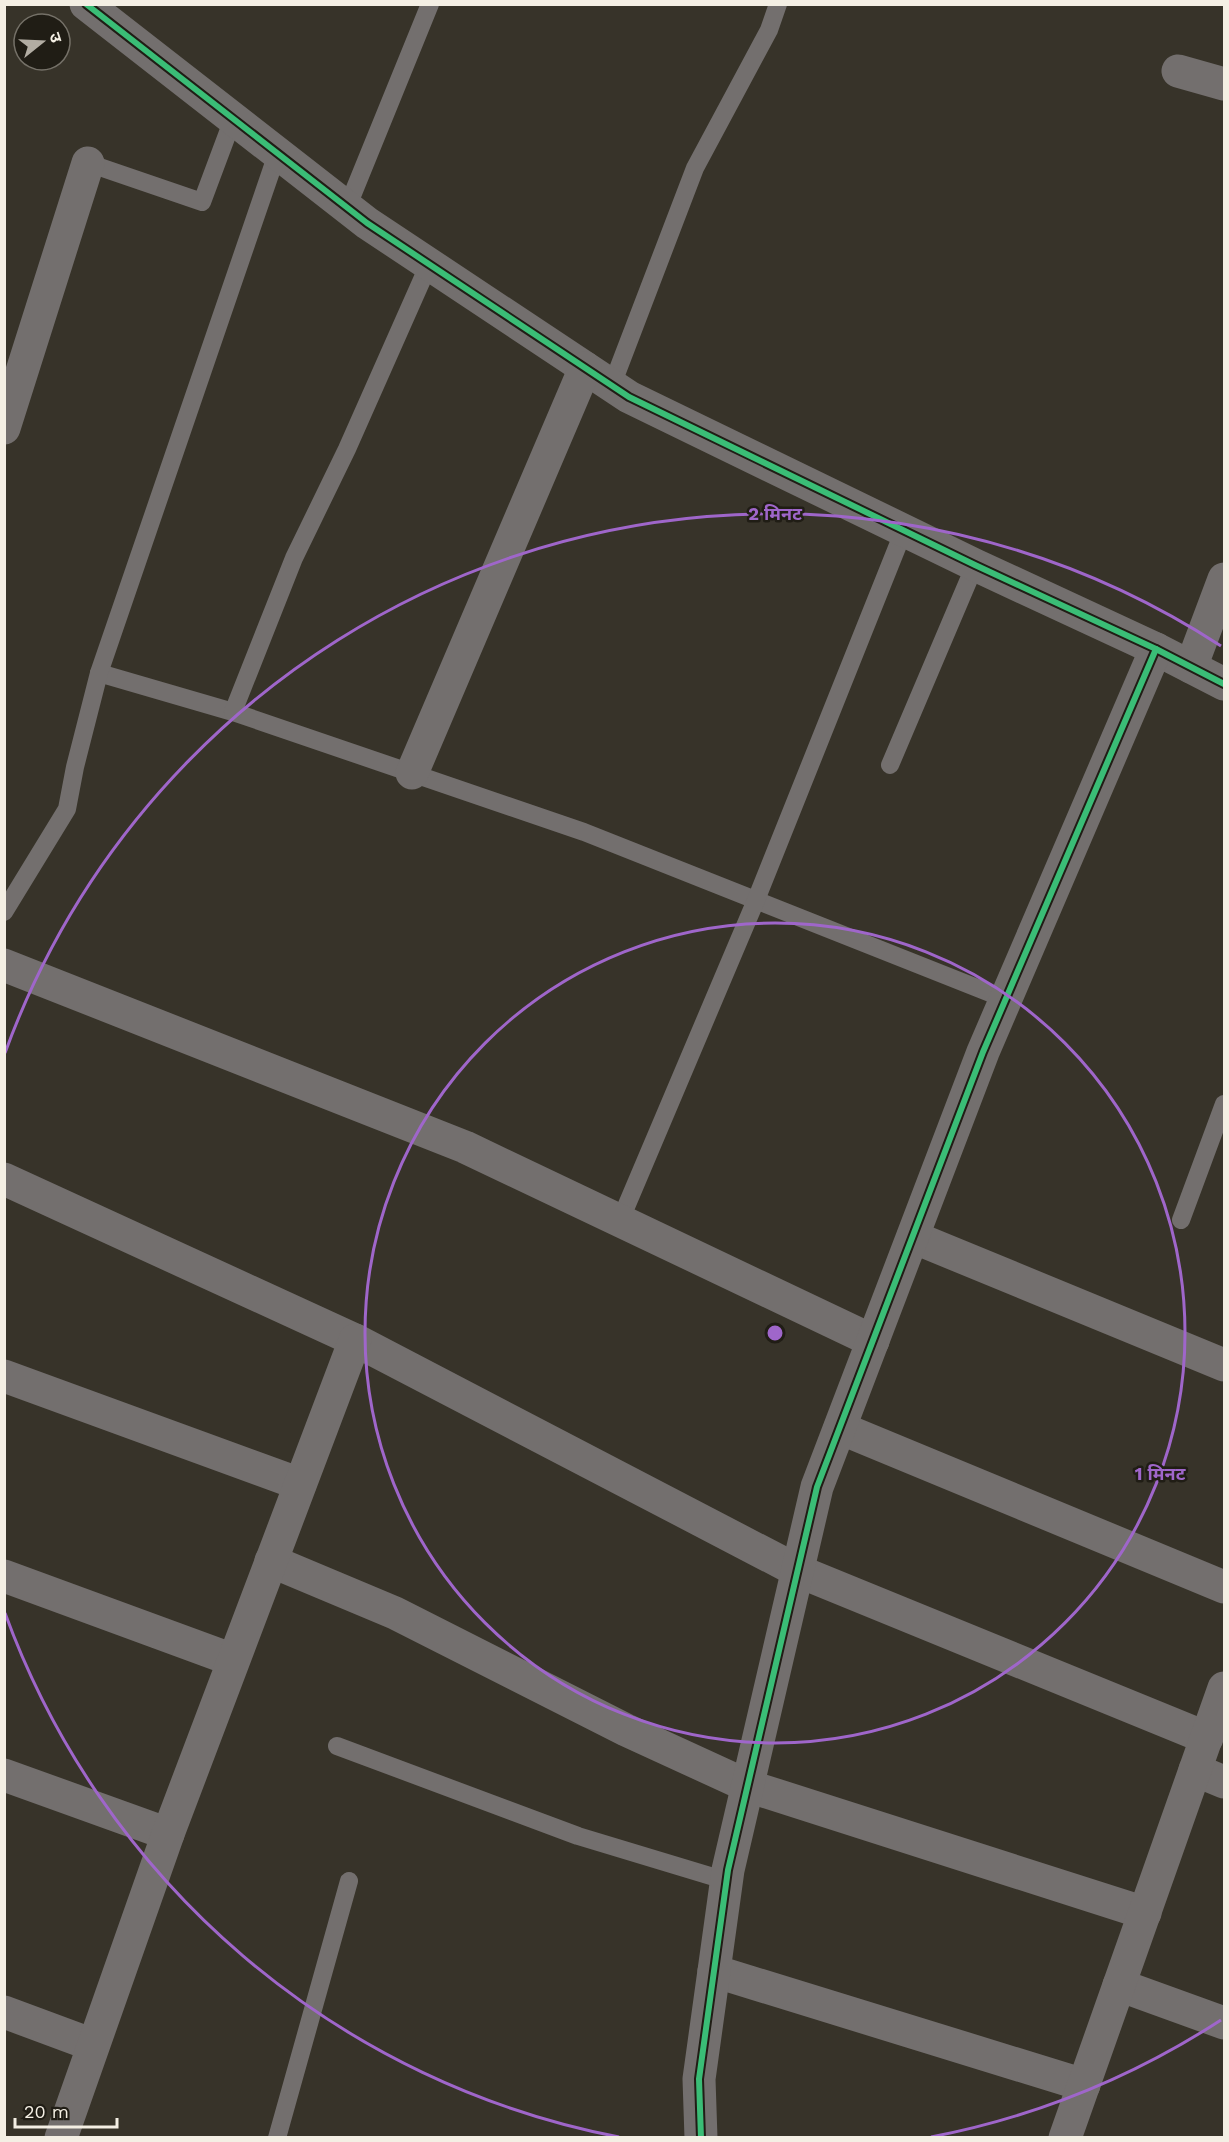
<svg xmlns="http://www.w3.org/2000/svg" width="1229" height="2142" font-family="'Work Sans','Noto Sans Devanagari',sans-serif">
  <rect width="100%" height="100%" fill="#373329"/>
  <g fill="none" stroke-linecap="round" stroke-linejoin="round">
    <g stroke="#736f6e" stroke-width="18">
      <polyline points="88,163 202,202 233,119"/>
      <polyline points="347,208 430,4"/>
      <polyline points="612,385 695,168 769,30 778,4"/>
      <polyline points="99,673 233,712 584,832 1005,999"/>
      <polyline points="233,712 294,558 347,449 429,264"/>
      <polyline points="890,765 975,565"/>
      <polyline points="4,912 67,809 75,767 99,673 277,154"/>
      <polyline points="1181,1220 1224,1104"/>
      <polyline points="620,1221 756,900 904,530"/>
      <polyline points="337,1746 578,1836 727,1881"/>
      <polyline points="277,2138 349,1881"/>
    </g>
    <g stroke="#736f6e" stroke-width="33">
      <polyline points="86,4 367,223 629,397 975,565 1156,649 1224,684"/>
      <polyline points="1178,71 1224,84"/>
      <polyline points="4,428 88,163"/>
      <polyline points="1191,667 1224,579"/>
      <polyline points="412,773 585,368"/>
      <polyline points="4,965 465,1147 873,1341"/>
      <polyline points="4,1179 355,1340 798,1571 1207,1738"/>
      <polyline points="913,1237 1224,1365"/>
      <polyline points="4,1376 300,1484"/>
      <polyline points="840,1428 1224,1587"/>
      <polyline points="271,1561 395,1613 626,1730 748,1786 1145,1913"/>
      <polyline points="4,1576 233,1660"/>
      <polyline points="1195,1770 1224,1782"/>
      <polyline points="4,1775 168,1834"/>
      <polyline points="714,1971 1084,2085"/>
      <polyline points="1119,1985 1224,2023"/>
      <polyline points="4,2012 93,2045"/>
      <polyline points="61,2138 168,1834 355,1340"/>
      <polyline points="701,2138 699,2079 728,1870 817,1487 983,1052 1156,649"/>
      <polyline points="1065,2138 1224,1688"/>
    </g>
    <defs>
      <g id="cycleway">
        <polyline points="86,4 367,223 629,397 975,565 1156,649 1224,684"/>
        <polyline points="701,2138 699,2079 728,1870 817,1487 983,1052 1156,649"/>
      </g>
    </defs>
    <use href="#cycleway" stroke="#201d15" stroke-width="10"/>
    <use href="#cycleway" stroke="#3abd76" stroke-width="6"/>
  </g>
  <g fill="none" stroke="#9f66ca" stroke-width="3">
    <circle cx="775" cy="1333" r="410"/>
    <path d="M1221 2020A819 819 0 0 1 931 2137M619 2137A819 819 0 0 1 5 1613M5 1053A819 819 0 0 1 1221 646"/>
  </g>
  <circle cx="775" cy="1333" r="9" fill="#9f66ca" stroke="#201d15" stroke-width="3"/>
  <g font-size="18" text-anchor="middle" font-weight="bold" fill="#9f66ca" stroke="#201d15" stroke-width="5" stroke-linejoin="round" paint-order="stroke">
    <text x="775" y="520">2 मिनट</text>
    <text x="1160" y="1480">1 मिनट</text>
  </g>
  <rect width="1229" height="2142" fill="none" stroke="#f4efe4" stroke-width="12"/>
  <g transform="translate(42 42) rotate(72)"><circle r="28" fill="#201d15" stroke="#757168" stroke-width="1.5"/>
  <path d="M0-4.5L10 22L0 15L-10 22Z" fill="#b2ada3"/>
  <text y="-9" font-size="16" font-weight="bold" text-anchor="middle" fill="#f4efe4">उ</text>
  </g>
  <path d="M15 2118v9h102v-9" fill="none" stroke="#f4efe4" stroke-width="3"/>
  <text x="24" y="2118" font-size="18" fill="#f4efe4" stroke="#201d15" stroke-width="4.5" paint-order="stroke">20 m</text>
</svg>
